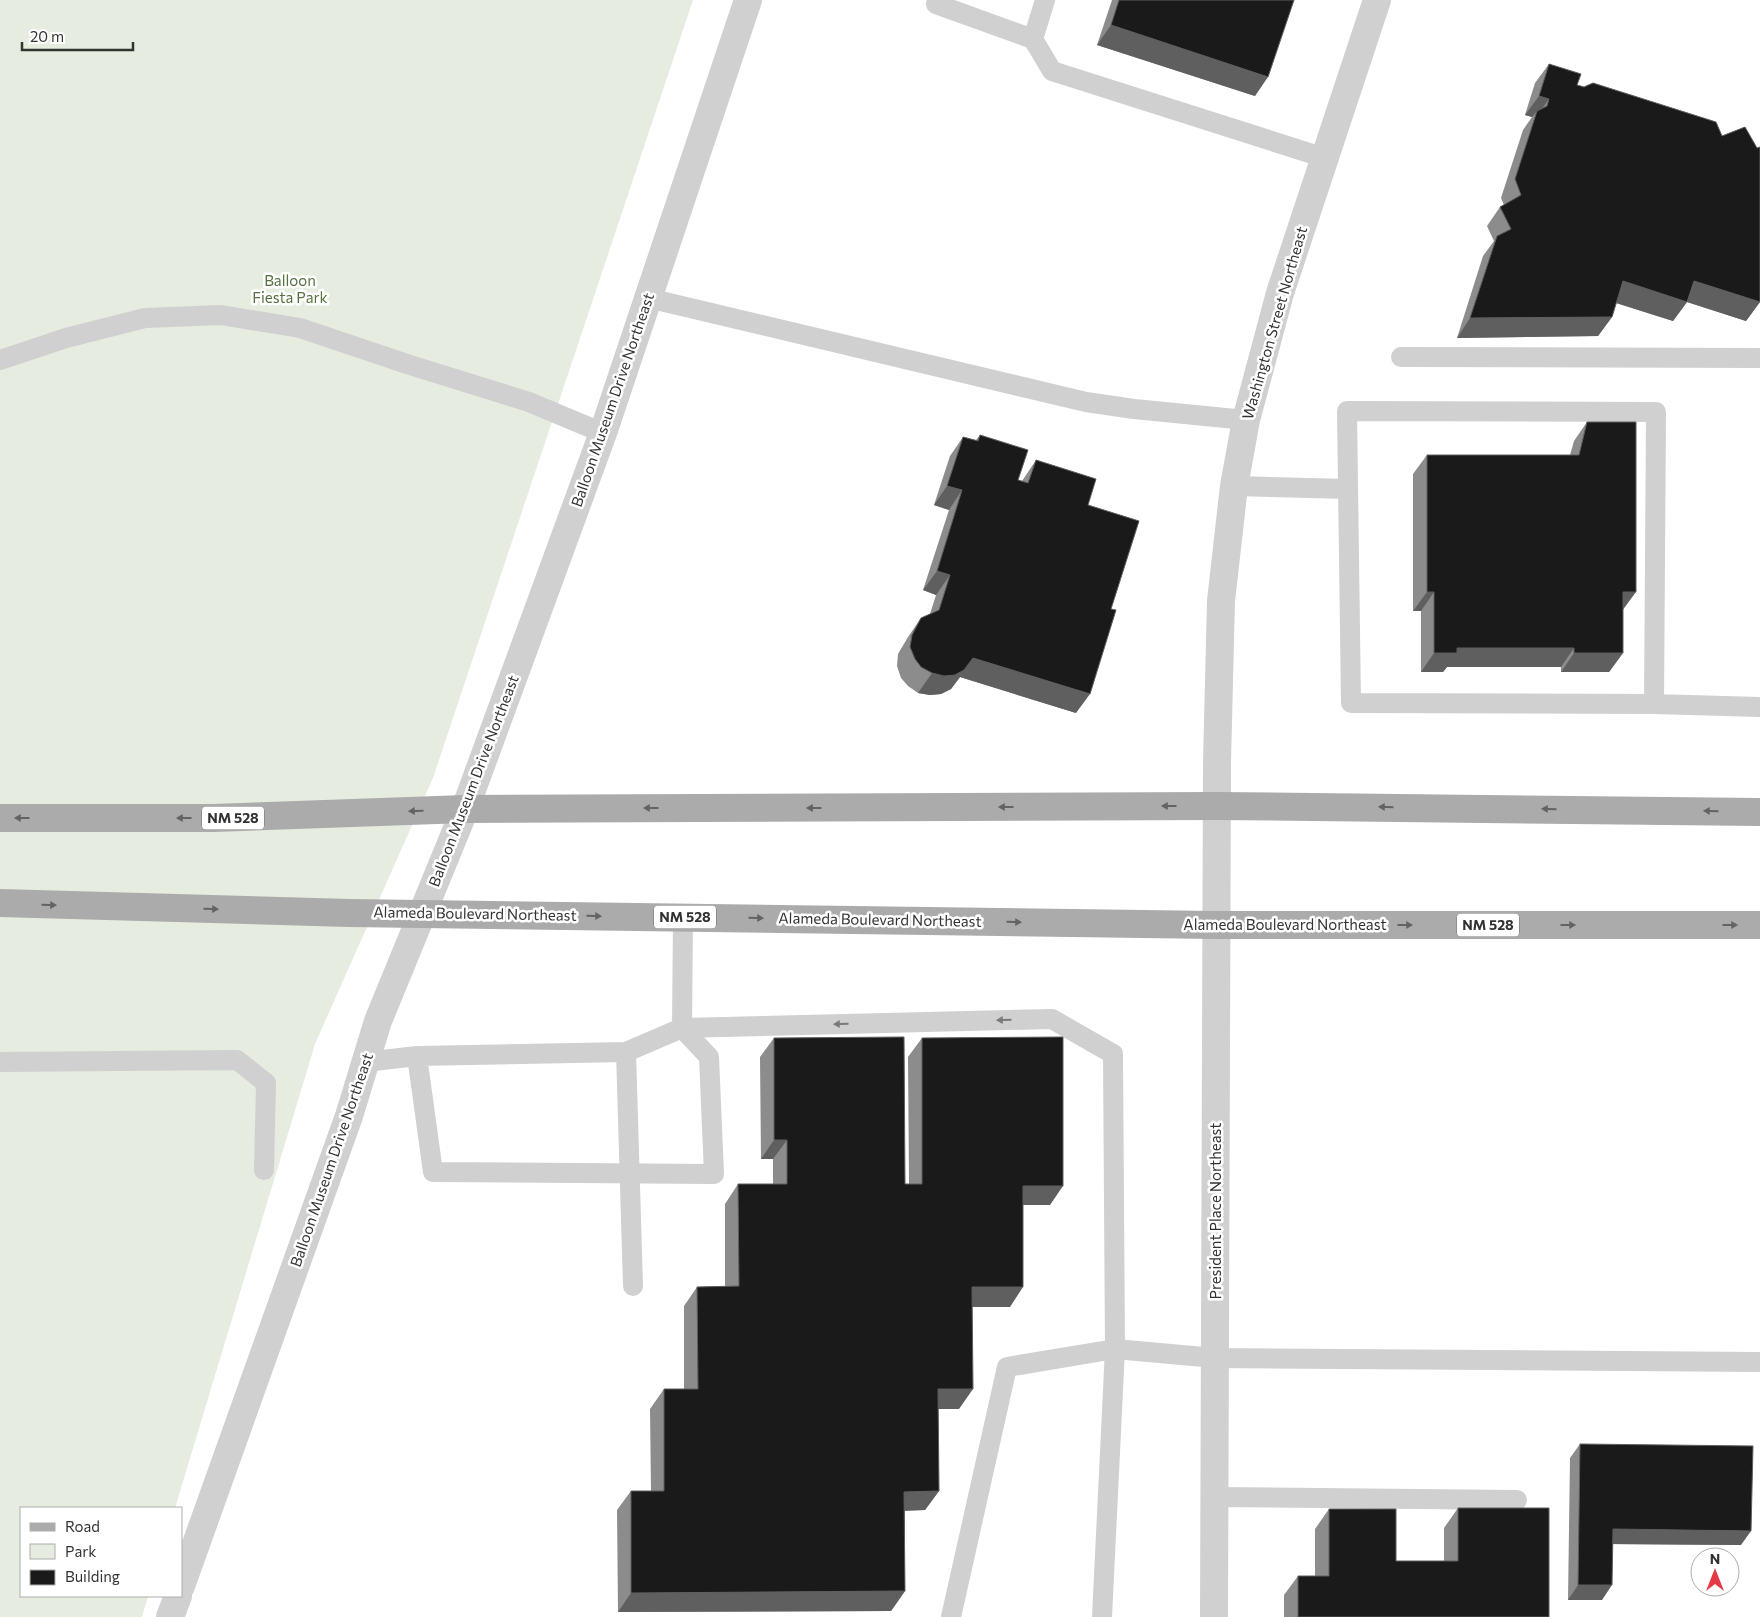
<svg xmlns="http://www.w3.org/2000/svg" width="1760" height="1617" font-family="Commissioner,sans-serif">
  <rect width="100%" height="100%" fill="#fff"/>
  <polygon fill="#e6ecdf" points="0,0 693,0 433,778 315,1044 175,1508 21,1508 21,1596 148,1596 142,1617 0,1617"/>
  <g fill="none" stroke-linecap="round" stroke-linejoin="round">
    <g stroke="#d0d0d0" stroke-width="20">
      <polyline points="937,0 936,4 1033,39"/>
      <polyline points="1045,0 1033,39 1052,71 1325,158"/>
      <polyline points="648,298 1086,402 1134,409 1246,420"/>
      <polyline points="1401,357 1760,358"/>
      <polyline points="0,360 66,338 145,318 221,315 300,328 410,365 529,402 603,433"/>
      <polyline points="1234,486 1348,489"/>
      <polyline points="1654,704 1656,412 1347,411 1351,703 1654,704 1760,707"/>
      <polyline points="683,917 682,1028 1052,1019 1113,1054 1115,1349 1007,1367 951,1617"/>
      <polyline points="626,1052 633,1286"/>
      <polyline points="0,1062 237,1060 266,1083 264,1170"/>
      <polyline points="365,1062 417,1056 626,1052 682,1028 709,1057 714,1174 433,1172 417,1056"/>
      <polyline points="1215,1497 1517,1500"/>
      <polyline points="1102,1617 1115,1349 1215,1358 1760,1362"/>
    </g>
    <g stroke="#d0d0d0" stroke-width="28">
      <polyline points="181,1586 349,1116 378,1021 465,809 603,433 748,0"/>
      <polyline points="170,1617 178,1596"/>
      <polyline points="1214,1617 1217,762 1221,601 1234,486 1246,420 1280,293 1377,0"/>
    </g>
    <g stroke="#ababab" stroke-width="28">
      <polyline points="0,818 213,818 465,809 1217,806 1760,812"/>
      <polyline points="0,903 349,913 1216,925 1760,925"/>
    </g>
  </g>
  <g fill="#8c8c8c">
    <polygon points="1112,0 1294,0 1255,96 1097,45"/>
    <polygon points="1549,64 1577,85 1760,302 1746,321 1687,302 1673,321 1616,303 1612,317 1598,336 1457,338 1483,256 1494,241 1487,226 1500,207 1504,205 1501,198 1523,130 1532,117 1525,115 1535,83"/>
    <polygon points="1587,422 1623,611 1623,653 1609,672 1561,672 1561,667 1447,667 1443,672 1421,672 1421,611 1413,611 1413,474 1427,455 1570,455 1574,441"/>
    <polygon points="980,435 1018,480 1022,481 1036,460 1088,505 1076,713 960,677 951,689 941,694 930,695 918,693 908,686 901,678 897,666 898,654 908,637 921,618 930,614 936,595 923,590 949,510 934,505 950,456 963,437 976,440"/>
    <polygon points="774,1038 905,1184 909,1184 908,1057 922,1038 1050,1205 1023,1205 1010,1307 972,1307 959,1409 938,1409 939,1491 925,1510 905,1511 905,1591 891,1611 618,1612 617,1510 631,1491 651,1491 650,1409 664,1389 684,1389 684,1306 697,1287 725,1286 725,1204 738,1184 773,1184 773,1159 761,1159 760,1057"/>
    <polygon points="1580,1444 1741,1545 1613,1544 1602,1600 1568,1600 1570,1458"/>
    <polygon points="1458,1508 1549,1617 1284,1617 1284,1595 1298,1576 1315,1576 1315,1529 1329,1509 1396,1561 1444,1561 1444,1528"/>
  </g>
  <g fill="#5f5f5f">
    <polygon points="1111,25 1268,77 1255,96 1097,45"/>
    <polygon points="1539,96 1549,99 1535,118 1537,111 1532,117 1525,115"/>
    <polygon points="1623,281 1694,281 1760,302 1746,321 1687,302 1673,321 1610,301"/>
    <polygon points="1612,317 1598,336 1457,338 1470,318"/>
    <polygon points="947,486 962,490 949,510 934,505"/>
    <polygon points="937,571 950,575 936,595 923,590"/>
    <polygon points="1427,592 1434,592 1421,611 1413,611"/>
    <polygon points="1623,592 1636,592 1622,611"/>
    <polygon points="1457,648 1574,648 1561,667 1447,667 1443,672 1421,672 1434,653"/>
    <polygon points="1574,653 1623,653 1609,672 1561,672"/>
    <polygon points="973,658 1090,694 1076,713 960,677 951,689 941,694 930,695 918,693 932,673"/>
    <polygon points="774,1140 787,1140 773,1159 761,1159"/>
    <polygon points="1023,1186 1063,1186 1050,1205 1009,1205"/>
    <polygon points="972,1287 1023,1287 1010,1307 959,1307"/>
    <polygon points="938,1389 973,1389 959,1409 925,1409"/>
    <polygon points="939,1491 925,1510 891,1511 904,1492"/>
    <polygon points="1613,1529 1751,1531 1741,1545 1603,1544"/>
    <polygon points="1578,1585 1612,1585 1602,1600 1568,1600"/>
    <polygon points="905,1591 891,1611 618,1612 631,1593"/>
  </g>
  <g fill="#1a1a1a" stroke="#5f5f5f">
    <polygon points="1119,0 1294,0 1268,77 1111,25"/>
    <polygon points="1549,64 1581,74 1577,85 1584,87 1593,83 1716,122 1722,136 1745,127 1757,148 1760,147 1760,302 1694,281 1687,302 1623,281 1612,317 1470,318 1497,236 1511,229 1500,207 1521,195 1515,179 1537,111 1547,106 1549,99 1539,96"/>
    <polygon points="1587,422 1636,422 1636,592 1623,592 1623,653 1574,653 1574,648 1457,648 1457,653 1434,653 1434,592 1427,592 1427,455 1579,455"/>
    <polygon points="980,435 1028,450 1018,480 1028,483 1036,460 1096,479 1088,505 1139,521 1111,609 1116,610 1090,694 973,658 964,670 955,675 944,676 932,673 921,667 915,659 910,647 912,635 921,618 939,610 950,575 937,571 962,490 947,486 963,437 978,441"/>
    <polygon points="904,1037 905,1184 922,1184 922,1038 1063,1037 1063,1186 1023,1186 1023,1287 972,1287 973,1389 938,1389 939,1491 904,1492 905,1591 631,1593 631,1491 664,1491 664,1389 698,1389 697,1287 739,1286 738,1184 787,1184 787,1140 774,1140 774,1038"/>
    <polygon points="1580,1444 1753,1446 1751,1531 1613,1529 1612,1585 1578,1585"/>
    <polygon points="1458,1508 1549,1508 1549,1617 1298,1617 1298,1576 1329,1576 1329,1509 1396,1509 1396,1561 1458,1561"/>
  </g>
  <defs><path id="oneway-solid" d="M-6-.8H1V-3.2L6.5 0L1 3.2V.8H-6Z" transform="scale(1.25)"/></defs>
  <g fill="#636363">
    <use href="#oneway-solid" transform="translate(1169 806) rotate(180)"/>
    <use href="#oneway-solid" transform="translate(1006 807) rotate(180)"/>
    <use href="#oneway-solid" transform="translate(1386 807) rotate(-179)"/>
    <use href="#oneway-solid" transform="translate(651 808) rotate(180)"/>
    <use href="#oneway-solid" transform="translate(814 808) rotate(180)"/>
    <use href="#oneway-solid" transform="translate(1549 809) rotate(-179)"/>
    <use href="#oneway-solid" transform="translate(416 811) rotate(178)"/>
    <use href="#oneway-solid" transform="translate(1711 811) rotate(-179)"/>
    <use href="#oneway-solid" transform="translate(22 818) rotate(-180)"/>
    <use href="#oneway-solid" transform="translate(184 818) rotate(-180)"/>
    <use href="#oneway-solid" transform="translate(49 905) rotate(2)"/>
    <use href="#oneway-solid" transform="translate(211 909) rotate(2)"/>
    <use href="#oneway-solid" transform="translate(594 916) rotate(1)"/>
    <use href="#oneway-solid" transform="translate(756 918) rotate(1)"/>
    <use href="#oneway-solid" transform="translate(1014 922) rotate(1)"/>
    <use href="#oneway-solid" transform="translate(1405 925)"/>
    <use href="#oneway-solid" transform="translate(1568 925)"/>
    <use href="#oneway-solid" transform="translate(1730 925)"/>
  </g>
  <g fill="#7a7a7a">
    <use href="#oneway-solid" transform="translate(1004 1020) rotate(179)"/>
    <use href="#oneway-solid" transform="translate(841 1024) rotate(179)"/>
  </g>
  <g text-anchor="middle" stroke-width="5" stroke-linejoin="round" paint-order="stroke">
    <g fill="#fff" stroke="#707070" stroke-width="1">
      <rect x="202" y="806.5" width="62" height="23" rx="4"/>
      <rect x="654" y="905.5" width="62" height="23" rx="4"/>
      <rect x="1457" y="913.5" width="62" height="23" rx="4"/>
    </g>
    <g font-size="14" font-weight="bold" fill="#333">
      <text x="233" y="823">NM 528</text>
      <text x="685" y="922">NM 528</text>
      <text x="1488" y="930">NM 528</text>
    </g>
    <g font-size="15" fill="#56703f" stroke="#fff">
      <text x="290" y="286">Balloon<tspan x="290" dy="17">Fiesta Park</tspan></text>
    </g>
    <g font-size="15" fill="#333" stroke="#fff">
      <text transform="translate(1275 323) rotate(-74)" y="5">Washington Street Northeast</text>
      <text transform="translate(613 400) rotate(-71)" y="5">Balloon Museum Drive Northeast</text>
      <text transform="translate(474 781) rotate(-69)" y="5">Balloon Museum Drive Northeast</text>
      <text transform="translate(475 914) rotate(1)" y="5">Alameda Boulevard Northeast</text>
      <text transform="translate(880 920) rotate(1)" y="5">Alameda Boulevard Northeast</text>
      <text x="1285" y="930">Alameda Boulevard Northeast</text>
      <text transform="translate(332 1160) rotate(-71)" y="5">Balloon Museum Drive Northeast</text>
      <text transform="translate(1216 1211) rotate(-90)" y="5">President Place Northeast</text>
    </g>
  </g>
  <rect x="20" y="1507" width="162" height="90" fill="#ffffff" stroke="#adadad"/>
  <rect x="30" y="1523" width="25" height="8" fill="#ababab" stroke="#adadad"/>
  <text x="65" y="1532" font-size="15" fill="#333333">Road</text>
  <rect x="30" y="1544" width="25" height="15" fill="#e6ecdf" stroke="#adadad"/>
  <text x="65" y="1557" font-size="15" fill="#333333">Park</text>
  <rect x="30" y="1570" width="25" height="15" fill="#1a1a1a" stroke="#adadad"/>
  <text x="65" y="1582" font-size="15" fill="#333333">Building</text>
  <g transform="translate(1715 1572)"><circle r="24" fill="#ffffff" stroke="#adadad"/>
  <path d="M0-4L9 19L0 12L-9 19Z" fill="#e63946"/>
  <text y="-8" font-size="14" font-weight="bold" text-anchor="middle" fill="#333333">N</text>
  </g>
  <path d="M22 42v8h111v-8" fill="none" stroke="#333333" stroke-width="2.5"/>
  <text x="30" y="42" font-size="15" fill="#333333" stroke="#ffffff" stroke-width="4" paint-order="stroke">20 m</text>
</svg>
